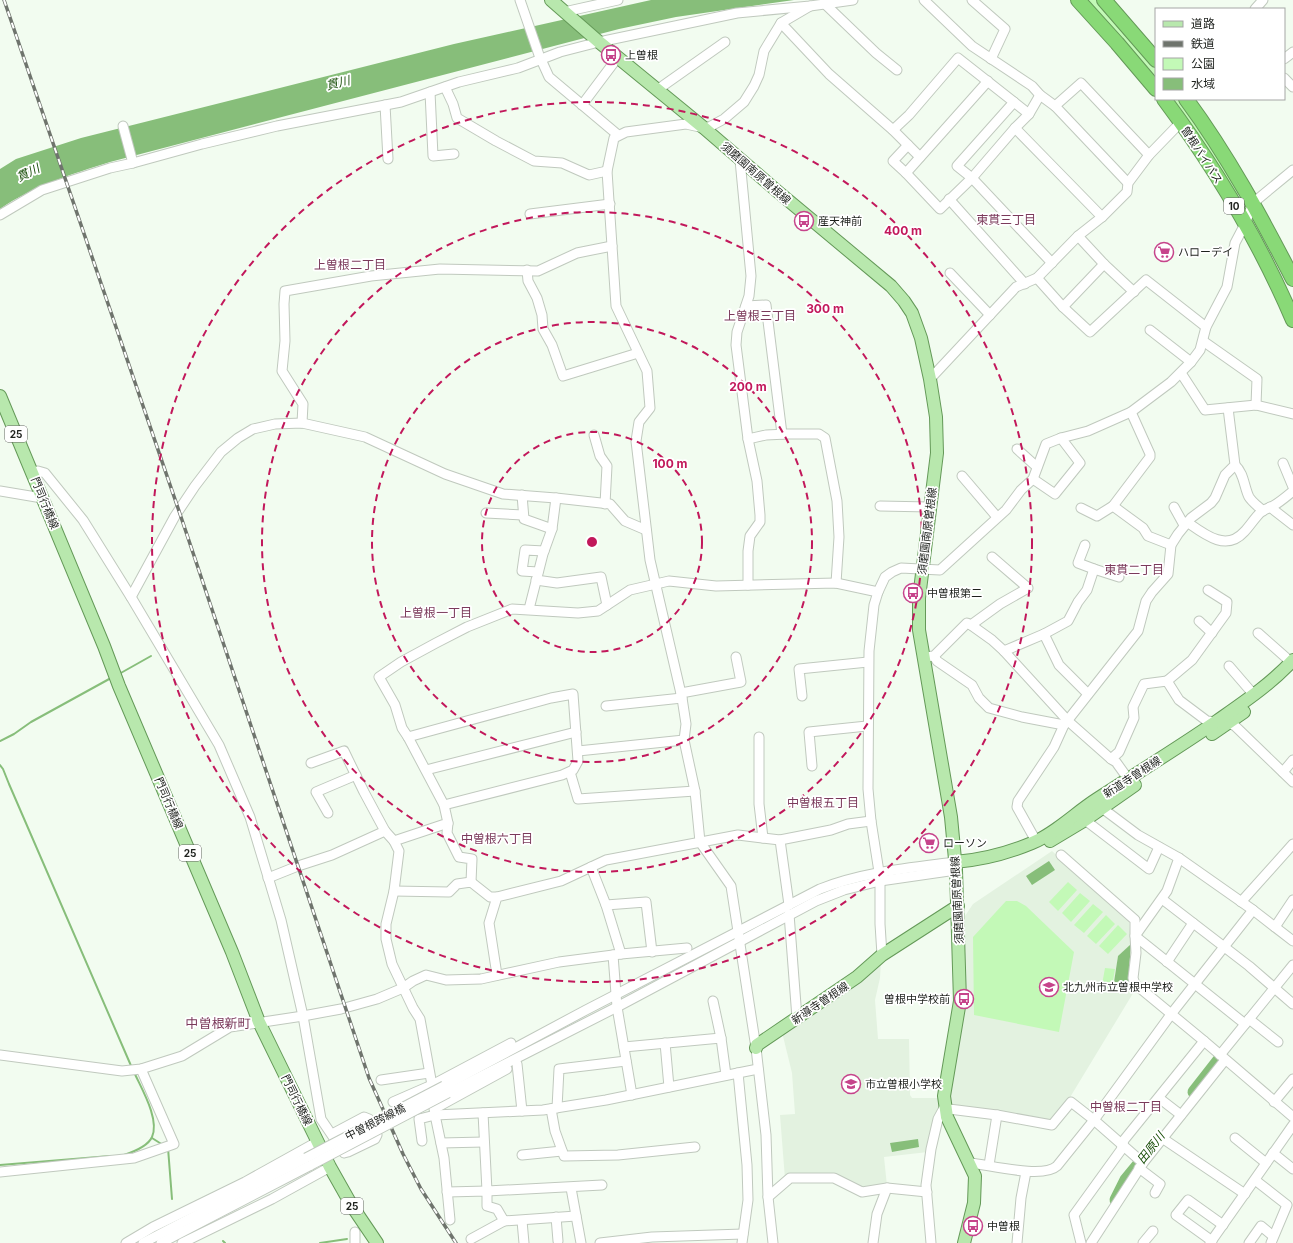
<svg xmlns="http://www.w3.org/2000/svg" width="1293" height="1243" font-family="Inter,'Noto Sans JP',sans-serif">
  <rect width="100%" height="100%" fill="#f2fcf0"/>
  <g fill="#e3f2e0">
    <polygon points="1052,851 1124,916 1129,922 1131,944 1118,957 1114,982 1128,984 1135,990 1069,1099 1051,1124 951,1107 950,1095 953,1072 965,1009 966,978 964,941 964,922 965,916 973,904"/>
    <polygon points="881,961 880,978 875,1000 878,1039 909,1039 910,1095 912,1098 939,1098 939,1106 931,1135 928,1152 884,1157 887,1186 869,1190 847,1181 785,1179 780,1115 795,1114 792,1073 782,1032"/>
  </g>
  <g fill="#c3f9b7">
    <polygon points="1084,0 1096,0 1156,68 1156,83"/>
    <polygon points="1168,99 1180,99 1191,113 1239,194 1235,197"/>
    <polygon points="1068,882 1077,890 1058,911 1049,902"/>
    <polygon points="1080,893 1090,901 1071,922 1062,913"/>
    <polygon points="1006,901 1017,901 1026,906 1074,952 1059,1032 974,1015 973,937"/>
    <polygon points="1093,904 1103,912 1084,933 1074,925"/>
    <polygon points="1106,915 1115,924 1096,944 1087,936"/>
    <polygon points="1118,925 1127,934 1108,954 1099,946"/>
    <polygon points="1105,968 1115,969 1111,992 1101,990"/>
  </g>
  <g fill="#87be7a">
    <path d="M651,0H794L676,17L619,29L110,162C72,174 33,186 0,209V169L16,159L81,138L454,44Z"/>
    <polygon points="1049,861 1055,870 1032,885 1026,876"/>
    <polygon points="1131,944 1128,984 1114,982 1118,956"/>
    <polygon points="918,1139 919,1147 892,1152 890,1143"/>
  </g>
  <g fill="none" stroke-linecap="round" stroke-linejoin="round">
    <g stroke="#87be7a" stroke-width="2">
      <polyline points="119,674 151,656"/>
      <polyline points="0,741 14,734 31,722 111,678"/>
      <polyline points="0,765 3,769 9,784 132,1068"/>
      <polyline points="152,1138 163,1145"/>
      <polyline points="168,1148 172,1199"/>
      <path d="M124,1155C133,1152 148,1146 152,1137C160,1119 141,1088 134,1072"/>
      <polyline points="0,1165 110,1156"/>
      <polyline points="223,1241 225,1243"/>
      <polyline points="320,1243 347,1239"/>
    </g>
    <g stroke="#87be7a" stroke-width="13">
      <polyline points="1194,1092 1219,1060"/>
      <polyline points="1116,1200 1126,1180 1140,1163"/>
    </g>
    <defs>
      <g id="minor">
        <polyline points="520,0 539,55 549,77 618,135"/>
        <polyline points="924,0 972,46 1032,86 1040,95 1055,106 1081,83 1149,155"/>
        <polyline points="972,0 1005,29 991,59"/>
        <polyline points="825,4 876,53 897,70"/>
        <polyline points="1255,9 1263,0"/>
        <polyline points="564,12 618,0"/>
        <polyline points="781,23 829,74 893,130 920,157"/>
        <polyline points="1284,59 1293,52"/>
        <polyline points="1284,78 1293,87"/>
        <polyline points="988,81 906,173 940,209 972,178 1015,128 1029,114 1040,95"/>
        <polyline points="445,87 453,104 457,118 496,141 534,161 562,163 589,175 607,171"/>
        <polyline points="657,90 725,42"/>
        <polyline points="430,92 433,156 454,154"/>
        <polyline points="1014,102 957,166 972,178 1052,263"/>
        <polyline points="385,105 388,159"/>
        <polyline points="582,105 618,57"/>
        <polyline points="1055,106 1128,183"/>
        <polyline points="123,126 133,163"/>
        <polyline points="1015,128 1102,217"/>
        <polyline points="893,130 909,115 958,58 1029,114"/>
        <polyline points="740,160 751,276 749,296 737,332 736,345 748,439 757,481 760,515 760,522 750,536 748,551 748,585"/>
        <polyline points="906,173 893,161 908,145"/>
        <polyline points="949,199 1025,284"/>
        <polyline points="530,214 610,204"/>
        <polyline points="0,215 42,190 110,168 133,163 202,144 277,126 401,102 459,82 518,68 560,52 599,42 737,13 810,6 853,0"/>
        <polyline points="1078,236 1104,264 1134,292"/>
        <polyline points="527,270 528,281 537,298 542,315 543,329 552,345 563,376 638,353"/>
        <polyline points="950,273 990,315"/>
        <polyline points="1037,278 1063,307 1090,332 1146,280 1206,327"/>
        <polyline points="746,306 766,305 782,434"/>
        <polyline points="1063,307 1104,264"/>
        <polyline points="1150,330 1191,362"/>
        <polyline points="1203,341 1257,379 1256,405"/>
        <polyline points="1181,373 1205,410 1256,405 1293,414"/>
        <polyline points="930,379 1016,287 1037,278 1078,236 1102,217 1127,192 1128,183 1149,155 1181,122"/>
        <polyline points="302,423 303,404 282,371 285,341 284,304 285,291 371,276 440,269 538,271 577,253 612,246"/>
        <polyline points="594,435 600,456 607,466 605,504"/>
        <polyline points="748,439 766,435 787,434 819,434 825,438 837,501 839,537 836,583"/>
        <polyline points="1017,449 1037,467"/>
        <polyline points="1283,463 1293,487"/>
        <path d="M1235,465C1244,473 1244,487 1249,497C1252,502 1259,507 1263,511"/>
        <polyline points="32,472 38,471 45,473 83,520 131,597 219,745 250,817 281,920 303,1016 321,1119 344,1153 348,1152 375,1139 377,1135 369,1119 364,1117 332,1134"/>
        <polyline points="962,476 997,517"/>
        <polyline points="1033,479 1055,494 1080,463 1061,438"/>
        <polyline points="0,491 42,498"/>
        <polyline points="522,495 524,519 552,529"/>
        <polyline points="880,506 930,507"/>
        <polyline points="1113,506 1143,528 1148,536 1171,545"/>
        <polyline points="1174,507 1184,525"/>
        <polyline points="1270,507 1293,525"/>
        <polyline points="1081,508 1097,516 1113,506 1150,457 1150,454 1131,412"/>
        <polyline points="486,513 523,515"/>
        <path d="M1187,522C1204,534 1226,552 1244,532C1250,526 1255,517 1262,511C1265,509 1270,508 1273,506C1280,502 1287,496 1293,491"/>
        <polyline points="1085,545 1078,563 1094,569"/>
        <polyline points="538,572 522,571 525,550 544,551"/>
        <polyline points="536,580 557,583 601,577 607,605"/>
        <polyline points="131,597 175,516 195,486 221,452 238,438 253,429 275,424 302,423 365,437 445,474 503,494 556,498 610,504 625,521 646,530"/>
        <polyline points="529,609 543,554 552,529 556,498"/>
        <polyline points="1199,621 1212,633"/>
        <polyline points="971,625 1000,604 1028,588 992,557"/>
        <polyline points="1258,633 1291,662"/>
        <polyline points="1044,634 1068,621 1078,602 1087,590 1094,569 1119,577"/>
        <polyline points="1004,651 1044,634 1059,665 1088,694"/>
        <polyline points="934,656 937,661 972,685 979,698 989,708 1022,717 1064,725"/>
        <polyline points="924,657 934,656 967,623 971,625 992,640 1004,651 1068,721 1111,759 1116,762 1131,783"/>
        <polyline points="1229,666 1254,695"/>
        <polyline points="1167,681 1192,660 1226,613 1227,602 1208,590"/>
        <polyline points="681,693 741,682 736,657"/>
        <polyline points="802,696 799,669 868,662"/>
        <polyline points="606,706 682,698"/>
        <polyline points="408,737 551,698 573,694 578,761 573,770 562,775 444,805"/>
        <polyline points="759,737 759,804 763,838"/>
        <polyline points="578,751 684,740"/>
        <polyline points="1111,759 1119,752 1134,718 1133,707 1144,684 1167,681 1179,700 1207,721 1229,723 1235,726 1293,782"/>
        <polyline points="311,763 344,751 364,792 385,831"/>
        <polyline points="812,766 809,732 867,726"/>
        <polyline points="426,770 576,732"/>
        <polyline points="570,772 578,799 695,791"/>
        <polyline points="1283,772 1293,760"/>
        <polyline points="1099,803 1102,808 1138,835 1179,858 1253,910 1293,941"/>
        <polyline points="328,813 316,792 356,775"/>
        <polyline points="1085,820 1149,869 1159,847"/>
        <polyline points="448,823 447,833 459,857 472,859 471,882"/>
        <polyline points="780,840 789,905"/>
        <polyline points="394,841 448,823 444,805 408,737 402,728 395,705 379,677 401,662 436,643 467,627 512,609 578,613 598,611 630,590 669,581 716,586 836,583 878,592"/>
        <polyline points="1036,841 1017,807 1018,801 1054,747 1064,725 1138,631 1146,601 1152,592 1168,574 1171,545 1178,534 1191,518 1211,503 1215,498 1225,475 1235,465 1228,408"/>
        <polyline points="1061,855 1135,920 1135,936 1245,1024"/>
        <polyline points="1179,858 1167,891 1135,936 1136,953 1133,978 1135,984 1204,1041 1293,1117"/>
        <polyline points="591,867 606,905"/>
        <polyline points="879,872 871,821 868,789 869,651 874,605 878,592 885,577 892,572 901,568 940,570 1006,510 1021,490 1033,479 1046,444 1061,438 1088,431 1131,412 1171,382 1191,362 1200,350 1206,327 1227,287 1235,243 1245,224 1253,203 1293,170"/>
        <polyline points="268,878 298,866 332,855 385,831 394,841 399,851 394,891 386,924 386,939 392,964 413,1008 420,1019 432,1085 435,1115 543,1110 606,1100 738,1073"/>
        <polyline points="880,881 880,924 882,955"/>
        <polyline points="394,891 449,892 457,884 471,882 490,897 497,897"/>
        <polyline points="1162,899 1249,966 1293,1004"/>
        <polyline points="1241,902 1293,844"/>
        <polyline points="789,914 797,1018"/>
        <polyline points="1275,927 1293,900"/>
        <polyline points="621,954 606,905 646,902 652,952"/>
        <polyline points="613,955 617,1007 632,1095"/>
        <polyline points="1167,962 1193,923"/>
        <polyline points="497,975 489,923 497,897 561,881 606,860 738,835 780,840 831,830 848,824 871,821"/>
        <polyline points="713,1001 721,1038"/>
        <polyline points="1249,1019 1278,1042"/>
        <polyline points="665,1043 669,1087"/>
        <polyline points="624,1047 721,1038 726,1075"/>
        <polyline points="0,1055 122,1071 141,1069 182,1056 230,1027 303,1016 341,1009 377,999 403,988 413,981 426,975 446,980 481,979 559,962 621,954 687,948"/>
        <polyline points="1220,1055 1293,965"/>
        <polyline points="517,1064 522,1111"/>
        <polyline points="381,1080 429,1073"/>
        <path d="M444,1086L586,1010L820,889C863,872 909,868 955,862"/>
        <polyline points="448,1093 617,1007 816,901 844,890 880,881 956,870"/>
        <polyline points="1159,1098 1181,1115"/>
        <polyline points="393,1102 432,1085 511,1043"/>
        <polyline points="1274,1102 1293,1079"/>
        <polyline points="557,1108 559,1069 626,1061"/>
        <polyline points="434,1109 507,1069"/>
        <polyline points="551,1109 555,1131 564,1156 618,1155 695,1147"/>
        <polyline points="483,1113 487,1191 602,1185"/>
        <polyline points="1162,1138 1245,1194"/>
        <polyline points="1235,1138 1266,1163"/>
        <polyline points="422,1141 419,1119 435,1115 444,1158 450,1220"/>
        <polyline points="441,1143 484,1142"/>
        <polyline points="1273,1153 1293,1169"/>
        <polyline points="522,1155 562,1151"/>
        <path d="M970,1163C990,1165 1043,1179 1057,1166L1094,1120L1172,1013L1253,910"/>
        <polyline points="989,1165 997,1115"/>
        <polyline points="1139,1168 1160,1184 1155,1193"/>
        <polyline points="0,1172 134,1158 174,1144 141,1069"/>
        <polyline points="1255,1180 1287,1205 1271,1243"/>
        <polyline points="571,1188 581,1243"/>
        <polyline points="447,1192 487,1191 487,1206 497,1209 504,1221 576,1216"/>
        <polyline points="768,1197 790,1178 834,1178 862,1192 887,1188 927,1192"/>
        <polyline points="556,1217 558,1241"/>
        <polyline points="522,1221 524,1243"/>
        <polyline points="355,1232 355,1243"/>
        <polyline points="471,1239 504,1221"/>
        <polyline points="1212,1241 1176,1215 1188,1200 1223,1225"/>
        <polyline points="126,1243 153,1227 245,1182 317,1142"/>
        <polyline points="143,1243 306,1158"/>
        <polyline points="161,1243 311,1165"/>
        <polyline points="182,1243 272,1199 330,1167"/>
        <polyline points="600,1243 652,1237 743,1234"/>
        <polyline points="742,1243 748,1200 747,1165 738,1073 758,1069"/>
        <polyline points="773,1243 768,1197 766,1135 756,1048 731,886 700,842 695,791 684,740 686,724 682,698 650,560 636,441 639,422 650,408 647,371 616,306 607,171 614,138 626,132 686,124 704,128 711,126 724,119 744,102 754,86 759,75 764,51 781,23 810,6"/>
        <polyline points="873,1243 877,1214 887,1188"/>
        <polyline points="931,1243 926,1185 931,1149 938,1119 945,1106 949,1109 997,1115 1052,1125 1071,1102 1094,1120 1143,1163"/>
        <polyline points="1017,1243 1021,1198 1026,1172"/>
        <polyline points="1081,1243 1074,1215 1121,1150 1124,1140 1204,1041"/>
        <polyline points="1091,1243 1143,1163 1225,1060"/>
        <polyline points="1143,1243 1153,1231"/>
        <polyline points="1210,1243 1293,1125"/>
        <polyline points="1249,1243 1261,1226 1273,1236"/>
      </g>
      <g id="major">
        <polyline points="551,0 599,42 704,128 777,191 891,286 904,301 912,313 921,338 930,379 936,417 937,453 919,598 919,630 951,817 956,870 960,1001 944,1096 947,1117 975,1176 974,1203 964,1243"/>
        <polyline points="0,396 104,646 119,686 232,952 259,1022 330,1167 352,1206 377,1243"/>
        <polyline points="1212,734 1244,712"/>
        <polyline points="1050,841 1085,820 1135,785"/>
        <path d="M955,862C981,860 1008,853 1032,843C1056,833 1075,813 1097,799C1137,773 1178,748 1217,721C1244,702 1271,684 1293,660"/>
        <polyline points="756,1048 757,1045 857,977 882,955 958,906"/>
      </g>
      <g id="highway">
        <polyline points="1078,0 1117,43 1156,89"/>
        <polyline points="1104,0 1156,60"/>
        <path d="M1164,99C1214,166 1260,243 1293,320"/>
        <path d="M1186,99C1228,156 1261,217 1293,279"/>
      </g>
    </defs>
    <use href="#minor" stroke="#c0c9be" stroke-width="11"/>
    <use href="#major" stroke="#649958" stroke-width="14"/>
    <use href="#highway" stroke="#649958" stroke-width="16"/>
    <use href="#minor" stroke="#fff" stroke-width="9"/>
    <use href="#major" stroke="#b8e8ad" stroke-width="12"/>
    <use href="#highway" stroke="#89d977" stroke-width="14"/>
    <defs>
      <polyline id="rail" points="4,0 179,511 369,1078 403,1154 421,1189 456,1243"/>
    </defs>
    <use href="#rail" stroke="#6f746d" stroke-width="3.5"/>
    <use href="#rail" stroke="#fff" stroke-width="2" stroke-dasharray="6" stroke-linecap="butt"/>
    <defs>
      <g id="minor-bridge">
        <polyline points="306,1158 444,1086"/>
        <polyline points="311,1165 448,1093"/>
      </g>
    </defs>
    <use href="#minor-bridge" stroke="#c0c9be" stroke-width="11" stroke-linecap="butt"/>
    <use href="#minor-bridge" stroke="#fff" stroke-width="9"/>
  </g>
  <g fill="none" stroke="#c2185b" stroke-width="2" stroke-dasharray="7 5">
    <circle cx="592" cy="542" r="110"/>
    <circle cx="592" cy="542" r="220"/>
    <circle cx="592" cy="542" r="330"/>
    <circle cx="592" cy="542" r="440"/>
  </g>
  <defs>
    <symbol id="bus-ring" viewBox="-11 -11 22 22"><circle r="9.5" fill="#fff" stroke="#c6448b" stroke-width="1.5"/><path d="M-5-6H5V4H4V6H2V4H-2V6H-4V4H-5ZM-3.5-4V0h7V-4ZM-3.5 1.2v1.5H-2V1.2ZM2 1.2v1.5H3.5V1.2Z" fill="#c6448b"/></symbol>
    <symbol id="supermarket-ring" viewBox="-11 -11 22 22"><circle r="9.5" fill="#fff" stroke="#c6448b" stroke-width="1.5"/><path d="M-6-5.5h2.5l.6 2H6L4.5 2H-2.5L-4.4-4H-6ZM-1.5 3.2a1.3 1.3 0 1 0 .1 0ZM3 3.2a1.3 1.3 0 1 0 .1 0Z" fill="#c6448b"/></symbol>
    <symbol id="school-ring" viewBox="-11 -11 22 22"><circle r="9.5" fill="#fff" stroke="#c6448b" stroke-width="1.5"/><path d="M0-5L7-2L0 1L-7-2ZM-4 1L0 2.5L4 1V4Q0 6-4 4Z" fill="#c6448b"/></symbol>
  </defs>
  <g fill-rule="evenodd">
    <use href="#bus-ring" x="600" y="44" width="22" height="22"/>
    <use href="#bus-ring" x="793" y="210" width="22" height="22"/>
    <use href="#supermarket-ring" x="1153" y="241" width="22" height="22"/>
    <use href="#bus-ring" x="902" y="582" width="22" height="22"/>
    <use href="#supermarket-ring" x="918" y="832" width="22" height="22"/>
    <use href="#school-ring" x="1038" y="976" width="22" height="22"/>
    <use href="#bus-ring" x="953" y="988" width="22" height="22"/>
    <use href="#school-ring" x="840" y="1073" width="22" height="22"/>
    <use href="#bus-ring" x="962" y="1215" width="22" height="22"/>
  </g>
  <g text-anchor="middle" stroke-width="3.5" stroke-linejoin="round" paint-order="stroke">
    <g fill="#fff" stroke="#626461" stroke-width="1">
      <rect x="1224" y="198" width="20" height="16" rx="3"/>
      <rect x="5" y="426" width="22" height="16" rx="3"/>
      <rect x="179" y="845" width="22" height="16" rx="3"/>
      <rect x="341" y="1198" width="22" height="16" rx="3"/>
    </g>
    <g font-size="10" font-weight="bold" fill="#1e211d">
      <text x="1234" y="210">10</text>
      <text x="16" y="438">25</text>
      <text x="190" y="857">25</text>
      <text x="352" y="1210">25</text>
    </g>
    <g font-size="11" fill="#1e211d" stroke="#fff" text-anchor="start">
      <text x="625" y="59">上曽根</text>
      <text x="818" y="225">産天神前</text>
      <text x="1178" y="256">ハローデイ</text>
      <text x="927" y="597">中曽根第二</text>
      <text x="943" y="847">ローソン</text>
      <text x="1063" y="991">北九州市立曽根中学校</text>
      <text x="950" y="1003" text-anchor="end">曽根中学校前</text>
      <text x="865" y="1088">市立曽根小学校</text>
      <text x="987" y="1230">中曽根</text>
    </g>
    <g font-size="11" fill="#1e211d" stroke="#fff">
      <text transform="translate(1202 155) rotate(57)" y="4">曽根バイパス</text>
      <text transform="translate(756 173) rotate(41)" y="4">須磨園南原曽根線</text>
      <text transform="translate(45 503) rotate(68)" y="4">門司行橋線</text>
      <text transform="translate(927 531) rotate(-83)" y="4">須磨園南原曽根線</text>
      <text transform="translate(1132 777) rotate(-33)" y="4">新道寺曽根線</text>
      <text transform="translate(169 803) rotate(67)" y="4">門司行橋線</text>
      <text transform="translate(957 900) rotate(-93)" y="4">須磨園南原曽根線</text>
      <text transform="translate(820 1003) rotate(-34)" y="4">新導寺曽根線</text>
      <text transform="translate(297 1100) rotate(64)" y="4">門司行橋線</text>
      <text transform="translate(375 1122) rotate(-27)" y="4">中曽根跨線橋</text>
    </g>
    <g font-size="12" font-style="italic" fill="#184e08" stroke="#fff">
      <text transform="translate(338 83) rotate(-14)" y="4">貫川</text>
      <text transform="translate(28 173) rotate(-26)" y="4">貫川</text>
      <text transform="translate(1151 1148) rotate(-52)" y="4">田原川</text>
    </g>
    <g font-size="12" fill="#7b3a5b" stroke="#fff">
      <text x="1006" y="224">東貫三丁目</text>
      <text x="350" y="269">上曽根二丁目</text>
      <text x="760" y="320">上曽根三丁目</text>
      <text x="1134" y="574">東貫二丁目</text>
      <text x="436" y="617">上曽根一丁目</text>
      <text x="823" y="807">中曽根五丁目</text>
      <text x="497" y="843">中曽根六丁目</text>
      <text x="1126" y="1111">中曽根二丁目</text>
    </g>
    <g font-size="13" fill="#7b3a5b" stroke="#fff">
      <text x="218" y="1028">中曽根新町</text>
    </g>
  </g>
  <circle cx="592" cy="542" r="6" fill="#c2185b" stroke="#fff" stroke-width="2"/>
  <g font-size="12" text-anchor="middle" font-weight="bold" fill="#c2185b" stroke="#fff" stroke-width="3.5" stroke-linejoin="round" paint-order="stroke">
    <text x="903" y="235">400 m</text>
    <text x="825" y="313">300 m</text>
    <text x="748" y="391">200 m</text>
    <text x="670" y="468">100 m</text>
  </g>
  <rect x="1155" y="8" width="130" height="92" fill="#ffffff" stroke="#a5a6a5"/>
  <rect x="1163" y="21" width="20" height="6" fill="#b8e8ad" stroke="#a5a6a5"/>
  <text x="1191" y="28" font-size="12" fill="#1e211d">道路</text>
  <rect x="1163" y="41" width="20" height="6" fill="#6f746d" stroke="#a5a6a5"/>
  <text x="1191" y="48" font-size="12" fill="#1e211d">鉄道</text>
  <rect x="1163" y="58" width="20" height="12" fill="#c3f9b7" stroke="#a5a6a5"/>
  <text x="1191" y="68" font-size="12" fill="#1e211d">公園</text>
  <rect x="1163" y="78" width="20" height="12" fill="#87be7a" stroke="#a5a6a5"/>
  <text x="1191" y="88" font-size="12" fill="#1e211d">水域</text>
</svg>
